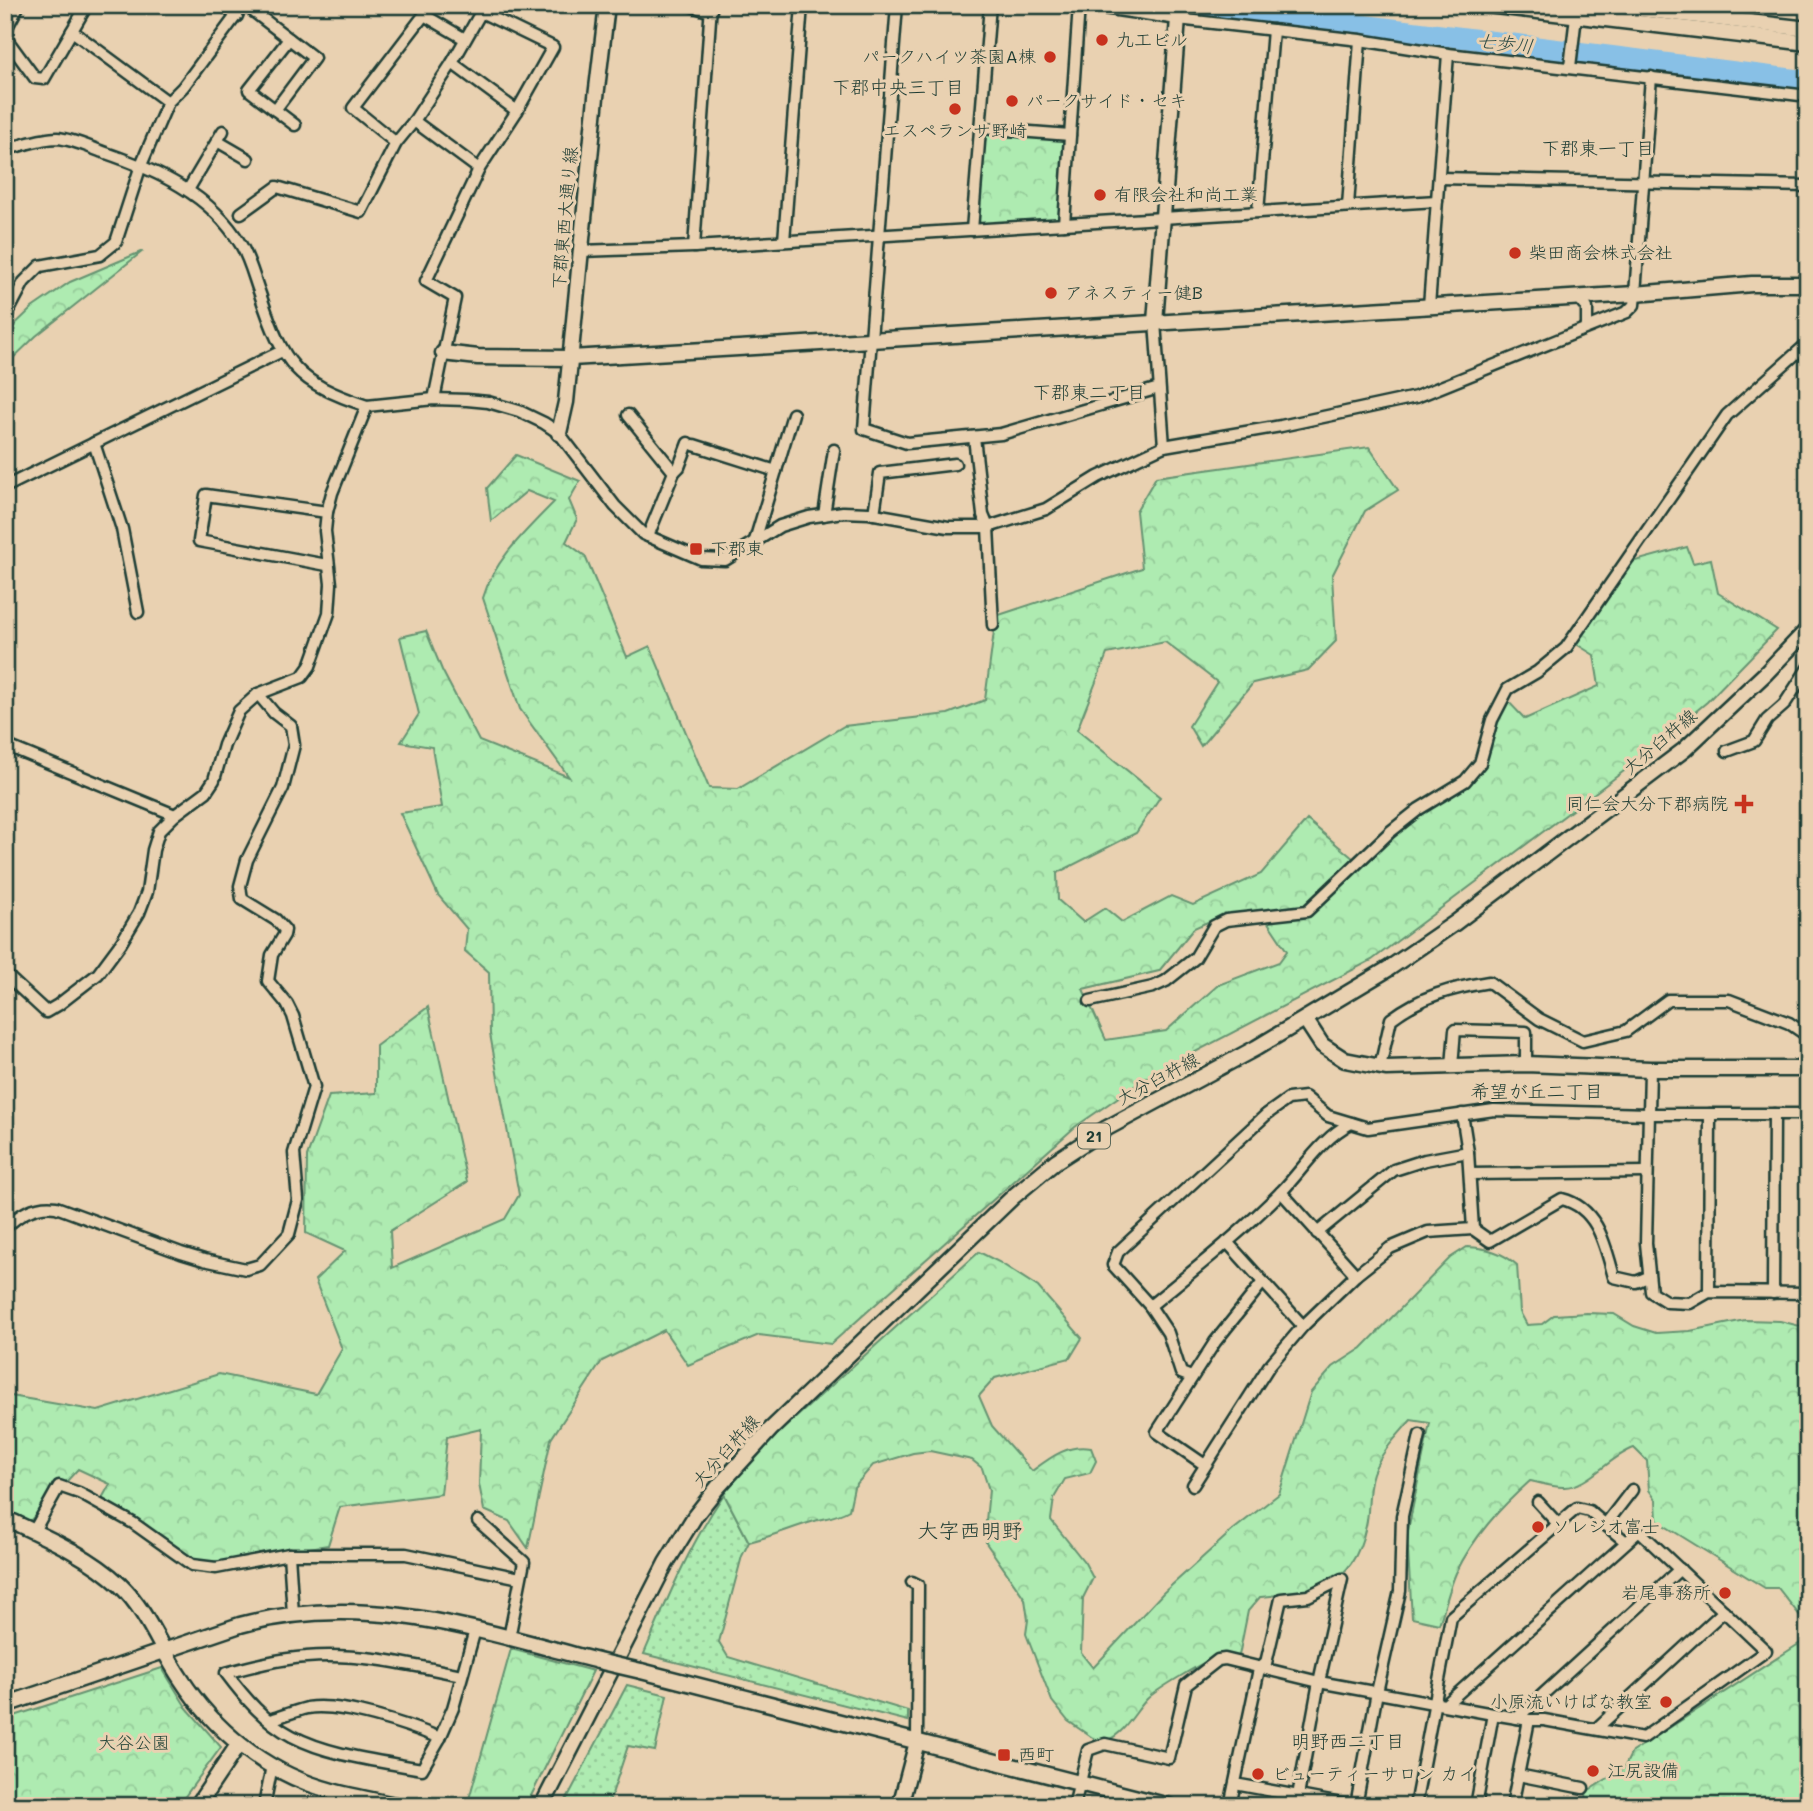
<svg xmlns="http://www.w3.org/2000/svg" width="1813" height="1811" font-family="Mali,'Klee One',sans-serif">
  <defs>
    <pattern id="grass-dots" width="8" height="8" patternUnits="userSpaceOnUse" patternTransform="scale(1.75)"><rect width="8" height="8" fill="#aeebb1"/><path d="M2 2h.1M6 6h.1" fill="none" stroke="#95ca99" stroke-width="1.8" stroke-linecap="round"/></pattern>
    <pattern id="forest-crowns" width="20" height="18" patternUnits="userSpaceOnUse" patternTransform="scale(1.75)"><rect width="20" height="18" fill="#aeebb1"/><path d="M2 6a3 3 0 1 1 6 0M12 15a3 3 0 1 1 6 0" fill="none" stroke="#95ca99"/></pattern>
  </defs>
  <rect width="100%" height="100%" fill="#e9d1b1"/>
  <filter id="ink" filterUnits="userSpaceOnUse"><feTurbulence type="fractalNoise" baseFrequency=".0143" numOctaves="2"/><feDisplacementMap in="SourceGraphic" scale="14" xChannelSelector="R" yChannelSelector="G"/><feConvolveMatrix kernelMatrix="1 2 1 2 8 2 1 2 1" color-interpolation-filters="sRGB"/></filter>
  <g filter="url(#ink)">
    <g fill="url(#grass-dots)" stroke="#669472" stroke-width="2">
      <path d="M724,1494L749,1542L742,1556L719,1642L728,1657L908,1711V1721L644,1654C668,1597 689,1546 724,1494Z"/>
      <polygon points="627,1685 667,1695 655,1751 628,1746 608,1806 563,1806"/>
    </g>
    <g fill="url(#forest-crowns)" stroke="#669472" stroke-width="2">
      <polygon points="990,132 1061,137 1065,140 1059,216 1056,220 982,224 978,221 984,136"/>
      <polygon points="143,251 36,336 5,366 5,334 32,308 70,282"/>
      <path d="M1369,447L1398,490L1365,511L1332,576L1336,641L1308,670L1253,683L1201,746L1189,726L1217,682L1165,642L1107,654L1077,730L1160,797L1136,833L1057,873L1058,900L1083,922L1105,908L1122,922L1171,896L1193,905L1261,874L1307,820L1354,859L1303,907L1223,915L1194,928L1159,971L1083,989L1106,1040L1166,1031L1218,985L1279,962L1287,951L1267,921L1311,913L1391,835L1483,763L1506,699L1525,719L1599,686L1594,655L1573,642L1628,563L1687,547L1693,563L1711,559L1718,593L1777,630L1707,702L1624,771L1372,960L1149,1076L1075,1127L831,1344L759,1335L688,1365L664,1330L602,1361L551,1439L528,1548L509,1521L484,1510L479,1484L481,1429L447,1437L441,1494L340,1507L328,1545L231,1560L194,1563L100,1502L110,1484L78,1469L30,1521L5,1509V1395L98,1411L219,1374L316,1394L342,1349L315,1280L345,1251L306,1233L307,1157L329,1096L376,1093V1046L428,1007L467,1182L390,1231L392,1268L505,1219L519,1195L490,1034L489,972L465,951L467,929L438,895L400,813L442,807L432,747L401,742L419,714L400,637L426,631L442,670L479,741L569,777L520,709L483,598C494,560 526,531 554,502L527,491L491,521L487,488L516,455L580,481L569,500L577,519L566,542L585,556L627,657L650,646L709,788L738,789L844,726L948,714L985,700L996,616L1142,568L1136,511L1156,477Z"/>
      <path d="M1467,1247C1487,1248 1502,1252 1517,1265L1520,1312L1527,1325L1542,1324L1554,1315L1587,1313L1614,1314L1634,1326L1656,1333L1690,1331L1745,1320L1780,1321L1808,1328V1626L1778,1588H1765L1657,1521L1656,1500L1649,1490L1647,1461L1634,1448C1610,1456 1587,1488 1563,1487C1552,1487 1540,1483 1530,1481C1500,1508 1474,1536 1456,1573C1449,1589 1445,1608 1439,1624L1412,1618L1407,1535L1430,1423L1411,1420C1397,1436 1381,1452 1373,1473C1367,1490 1370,1509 1366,1526C1352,1589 1316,1592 1260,1597L1248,1611L1239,1656C1231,1655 1225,1655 1217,1657C1206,1660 1156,1690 1147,1699C1132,1715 1124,1737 1100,1743L1068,1721L1052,1701L1026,1634L1028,1620L1025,1599L986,1543V1521L989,1490L982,1468L972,1460L930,1451L913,1453L873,1465L854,1487L849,1510C839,1516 831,1517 818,1520C796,1526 773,1536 749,1542L724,1494L739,1472L769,1442L979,1252L999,1262L1038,1287L1082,1338L1070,1358L995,1378L979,1396L992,1426L1032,1471C1051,1457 1067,1444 1091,1448L1096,1461L1090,1473L1065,1479L1054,1498L1051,1520L1085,1563L1093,1578L1083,1598L1081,1653L1093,1668L1163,1593L1233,1530L1279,1494L1311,1392L1333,1367L1362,1348L1450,1258Z"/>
      <polygon points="1808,1638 1808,1806 1587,1806 1586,1792 1624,1768 1632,1752"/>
      <polygon points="511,1649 593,1671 526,1806 467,1806"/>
      <polygon points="162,1668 186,1707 221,1747 178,1806 5,1806 5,1719"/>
    </g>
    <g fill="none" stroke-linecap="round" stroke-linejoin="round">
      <polyline stroke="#88c0e6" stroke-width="21" points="1202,5 1808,81"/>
      <defs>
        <g id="street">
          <polyline points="223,5 237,16"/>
          <polyline points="245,5 314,58 275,110"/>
          <polyline points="689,5 711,12"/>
          <polyline points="897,5 864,429 907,443 1001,434 1159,388"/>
          <polyline points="1083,5 1178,19 1360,40 1448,54 1808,96"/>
          <polyline points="5,31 19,5"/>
          <polyline points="72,31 168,102"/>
          <polyline points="5,37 35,78 44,79 87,5"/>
          <polyline points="289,39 249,90 295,125"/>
          <polyline points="452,63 517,111"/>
          <polyline points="1570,67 1576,16 1580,5"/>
          <polyline points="414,121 479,169"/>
          <polyline points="980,128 1070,135"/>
          <polyline points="217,141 248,159"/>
          <polyline points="396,143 353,108 424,15 465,39"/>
          <path d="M5,149C21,146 41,138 57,138C72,139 89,147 103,152C156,170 211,194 241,245C250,260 254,278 260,294C284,365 295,382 367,406"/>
          <polyline points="1439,178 1808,186"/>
          <polyline points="188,190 223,131"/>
          <polyline points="1348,206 1360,40"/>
          <polyline points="1258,212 1273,30"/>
          <polyline points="241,213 277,187 361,212 396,143 414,121 452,63 485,5"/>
          <polyline points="1064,224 1079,5"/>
          <polyline points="972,230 990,5"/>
          <polyline points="784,241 802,5"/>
          <polyline points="694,247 711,5"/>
          <polyline points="581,251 694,247 1437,201"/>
          <polyline points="1578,297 1587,308 1587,327"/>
          <polyline points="1429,306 1448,54"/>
          <polyline points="5,318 24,282 40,266 100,255 116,242 141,165 168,102 183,87 244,5"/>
          <polyline points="1155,322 1164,446"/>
          <polyline points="434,399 455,298 426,281 479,169 517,111 553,47 481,12"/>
          <polyline points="628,415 674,472 648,536"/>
          <polyline points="974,437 983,515 988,527 993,625"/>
          <polyline points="94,443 122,529 138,612"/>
          <polyline points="694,445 776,471"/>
          <polyline points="674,472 679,467 688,443"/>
          <polyline points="5,487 282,351"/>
          <polyline points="874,514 880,473 955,464"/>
          <polyline points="824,515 834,450"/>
          <polyline points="754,544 793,414"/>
          <polyline points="327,565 199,541 206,495 327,512"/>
          <polyline points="5,745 175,815"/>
          <polyline points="1727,751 1754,741 1767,720 1784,705 1808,668"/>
          <polyline points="5,974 46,1012 58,1005 98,974 121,943 139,913 147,892 153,850 159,831 175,815 206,792 214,780 224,745 239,711 258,694 302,677 310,666 329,613 331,584 325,531 327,512 332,493 367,406 434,399 467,400 488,402 519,411 544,423 559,433 615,506 643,534 701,559 725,560 780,526 809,517 843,512 869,513 948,527 988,527 1046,509 1098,477 1164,446 1281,426 1416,397 1627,312 1634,305 1635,294 1651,77"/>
          <polyline points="1090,1001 1153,987 1166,981 1195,958 1214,926 1226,920 1307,911 1390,832 1419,809 1465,781 1480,763 1492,720 1508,689 1537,672 1566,648 1727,415 1808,343"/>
          <polyline points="1452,1066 1455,1030 1526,1032 1526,1064"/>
          <path d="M1380,1067L1391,1019C1421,996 1452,988 1489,982L1539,1019L1583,1041L1626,1031L1668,1000H1729L1789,1023L1808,1036"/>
          <polyline points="1650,1069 1646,1243 1651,1292 1667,1302 1690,1303 1709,1292 1808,1293"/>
          <path d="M1462,1114L1468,1152L1473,1229L1490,1241L1562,1199C1598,1208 1605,1245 1614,1277L1636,1282L1648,1277"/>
          <polyline points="1470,1174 1647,1172"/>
          <polyline points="1281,1192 1356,1275"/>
          <path d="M5,1228C19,1214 36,1204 56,1207L181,1253L204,1260L246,1269L260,1265L289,1234L298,1200L294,1153L314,1087L293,1016L287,1004L268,981L272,955L284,935L285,930L276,920L242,899L240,886L247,860L283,788L294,745L291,726L274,713L258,694"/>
          <polyline points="1317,1233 1394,1170 1425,1160 1468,1152"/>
          <polyline points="1227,1242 1303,1326"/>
          <polyline points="1709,1292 1710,1114"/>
          <polyline points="1773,1293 1774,1114"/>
          <path d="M1150,1306C1195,1269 1241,1233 1282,1191C1304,1168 1322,1138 1351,1123"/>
          <polyline points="1191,1377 1181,1373 1168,1333 1150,1306 1113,1265 1118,1252 1267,1114 1288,1099 1305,1097 1328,1116 1368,1128 1494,1110 1649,1114 1808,1114"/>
          <polyline points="1205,1465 1157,1432 1215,1342 1263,1282"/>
          <polyline points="1193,1485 1269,1366 1303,1326 1356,1275 1390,1248 1428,1232 1473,1229"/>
          <polyline points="1538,1502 1558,1524"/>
          <polyline points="478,1521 524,1562 509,1638"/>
          <polyline points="1605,1525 1632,1490"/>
          <polyline points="34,1531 59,1486 79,1493 133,1523 192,1565 216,1568 289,1554"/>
          <polyline points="912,1582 918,1585 917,1742"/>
          <polyline points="293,1614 289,1554 406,1554 520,1578"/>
          <path d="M462,1675C411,1665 358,1652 306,1657C278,1659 252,1666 226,1673C244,1697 265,1722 292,1736C330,1756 380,1761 422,1769L440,1738L453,1708L475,1630"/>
          <polyline points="1517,1718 1680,1569"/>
          <path d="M270,1720C282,1716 295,1711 307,1708C341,1702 408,1725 440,1738"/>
          <polyline points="1597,1728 1724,1611"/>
          <polyline points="1518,1775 1583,1788"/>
          <polyline points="1235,1784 1352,1806"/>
          <polyline points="264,1806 272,1766"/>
          <polyline points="332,1806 335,1792"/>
          <polyline points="1074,1806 1088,1750 1105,1744 1169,1758 1186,1685 1218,1660 1225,1659 1319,1682 1493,1714 1529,1720 1544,1720 1643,1738 1766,1651 1639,1531 1445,1705"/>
          <polyline points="1230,1806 1259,1669 1266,1663 1281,1599 1308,1596 1342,1579 1319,1682 1298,1796"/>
          <polyline points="1356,1806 1377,1692 1400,1591 1402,1516 1420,1435"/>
          <polyline points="1415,1806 1451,1617 1577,1508 1589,1511 1626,1542"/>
          <polyline points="1476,1806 1493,1714"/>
          <polyline points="1512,1806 1529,1720"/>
        </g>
        <g id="secondary">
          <polyline points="1155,322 1179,5"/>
          <polyline points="443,353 478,357 571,358 1635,294 1752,284 1808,284"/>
          <polyline points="559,433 566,402 596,97 607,5"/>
          <polyline points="1305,1019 1322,1045 1345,1060 1386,1068 1526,1064 1650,1069 1808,1069"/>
          <path d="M5,1518C45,1537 88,1555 120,1585C148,1612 160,1648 181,1679C214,1730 263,1770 322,1788C347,1796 374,1800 400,1806"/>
          <polyline points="641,1671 1169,1806"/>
          <path d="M5,1705L240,1625C365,1591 477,1630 598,1661"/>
          <polyline points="197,1806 238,1745"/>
          <polyline points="900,1806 917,1742"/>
        </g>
        <g id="primary">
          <polyline points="1487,5 1808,43"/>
          <polyline points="1607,5 1808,29"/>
          <polyline points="542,1806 666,1563 695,1516 717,1488 770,1430 1014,1196 1056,1161 1107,1128 1256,1048 1388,969 1455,923 1684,750 1766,673 1808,629"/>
        </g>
      </defs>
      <use href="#street" stroke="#1f3d34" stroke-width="15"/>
      <use href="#secondary" stroke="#1f3d34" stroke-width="19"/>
      <use href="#primary" stroke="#1f3d34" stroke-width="19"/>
      <use href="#street" stroke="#e9d1b1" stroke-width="10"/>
      <use href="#secondary" stroke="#e9d1b1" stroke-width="14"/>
      <use href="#primary" stroke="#e9d1b1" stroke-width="14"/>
      <defs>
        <polyline id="secondary-bridge" points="598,1661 641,1671"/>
      </defs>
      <use href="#secondary-bridge" stroke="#1f3d34" stroke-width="19" stroke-linecap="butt"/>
      <use href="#secondary-bridge" stroke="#e9d1b1" stroke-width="14"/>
    </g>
  </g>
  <g fill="#c8321e" stroke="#e9d1b1" stroke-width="2.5">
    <circle cx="1102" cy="40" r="7"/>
    <circle cx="1050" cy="57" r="7"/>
    <circle cx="1012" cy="101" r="7"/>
    <circle cx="955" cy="109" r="7"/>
    <circle cx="1100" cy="195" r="7"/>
    <circle cx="1515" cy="253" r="7"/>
    <circle cx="1051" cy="293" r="7"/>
    <rect x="689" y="542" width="14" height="14" rx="3.5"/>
    <path d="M1740.5 793.5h7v7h7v7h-7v7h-7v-7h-7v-7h7z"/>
    <circle cx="1538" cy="1527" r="7"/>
    <circle cx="1725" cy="1593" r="7"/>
    <circle cx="1666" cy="1702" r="7"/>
    <rect x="997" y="1748" width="14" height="14" rx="3.5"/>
    <circle cx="1593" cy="1771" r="7"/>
    <circle cx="1258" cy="1774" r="7"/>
  </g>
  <g text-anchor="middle" stroke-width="6" stroke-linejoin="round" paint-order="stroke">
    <rect fill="#e9d1b1" stroke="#5c695a" stroke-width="2" x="1078" y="1123.5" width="32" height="25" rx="5"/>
    <g font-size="16" font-weight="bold" fill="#1f3d34">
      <text x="1094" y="1142">21</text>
    </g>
    <g font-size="18" fill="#1f3d34" stroke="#e9d1b1" text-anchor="start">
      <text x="1116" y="46">九工ビル</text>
      <text x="1036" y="63" text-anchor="end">パークハイツ茶園A棟</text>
      <text x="1026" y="107">パークサイド・セキ</text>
      <text x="955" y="137" text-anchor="middle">エスペランサ野崎</text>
      <text x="1114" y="201">有限会社和尚工業</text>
      <text x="1529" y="259">柴田商会株式会社</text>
      <text x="1065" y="299">アネスティー健B</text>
      <text x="710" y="555">下郡東</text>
      <text x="1728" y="810" text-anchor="end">同仁会大分下郡病院</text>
      <text x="1552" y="1533">ソレジオ富士</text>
      <text x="1711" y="1599" text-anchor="end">岩尾事務所</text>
      <text x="1652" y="1708" text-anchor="end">小原流いけばな教室</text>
      <text x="1018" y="1761">西町</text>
      <text x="1607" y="1777">江尻設備</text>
      <text x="1272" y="1780">ビューティーサロン カイ</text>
    </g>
    <g font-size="18" fill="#1f3d34" stroke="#e9d1b1">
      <text transform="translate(565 218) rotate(-85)" y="6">下郡東西大通り線</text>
      <text transform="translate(1660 742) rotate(-40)" y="6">大分臼杵線</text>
      <text transform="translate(1158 1079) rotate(-28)" y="6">大分臼杵線</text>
      <text transform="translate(726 1451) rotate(-48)" y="6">大分臼杵線</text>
    </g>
    <g font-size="18" fill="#26463a" stroke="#e9d1b1">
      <text x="134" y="1749">大谷公園</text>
    </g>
    <g font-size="19" font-style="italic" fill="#2a4a46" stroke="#e9d1b1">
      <text transform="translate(1505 43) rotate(7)" y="7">七歩川</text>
    </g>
    <g font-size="19" fill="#1f3d34" stroke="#e9d1b1">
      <text x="898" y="94">下郡中央三丁目</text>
      <text x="1598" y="155">下郡東一丁目</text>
      <text x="1089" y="399">下郡東二丁目</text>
      <text x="1537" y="1098">希望が丘二丁目</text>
      <text x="1348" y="1748">明野西二丁目</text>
    </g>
    <g font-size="21" fill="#1f3d34" stroke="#e9d1b1">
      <text x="970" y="1538">大字西明野</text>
    </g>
  </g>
  <rect width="1813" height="1811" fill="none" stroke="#e9d1b1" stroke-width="28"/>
  <rect x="14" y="14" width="1785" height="1783" fill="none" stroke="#1f3d34" stroke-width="2.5" filter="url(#ink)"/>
</svg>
